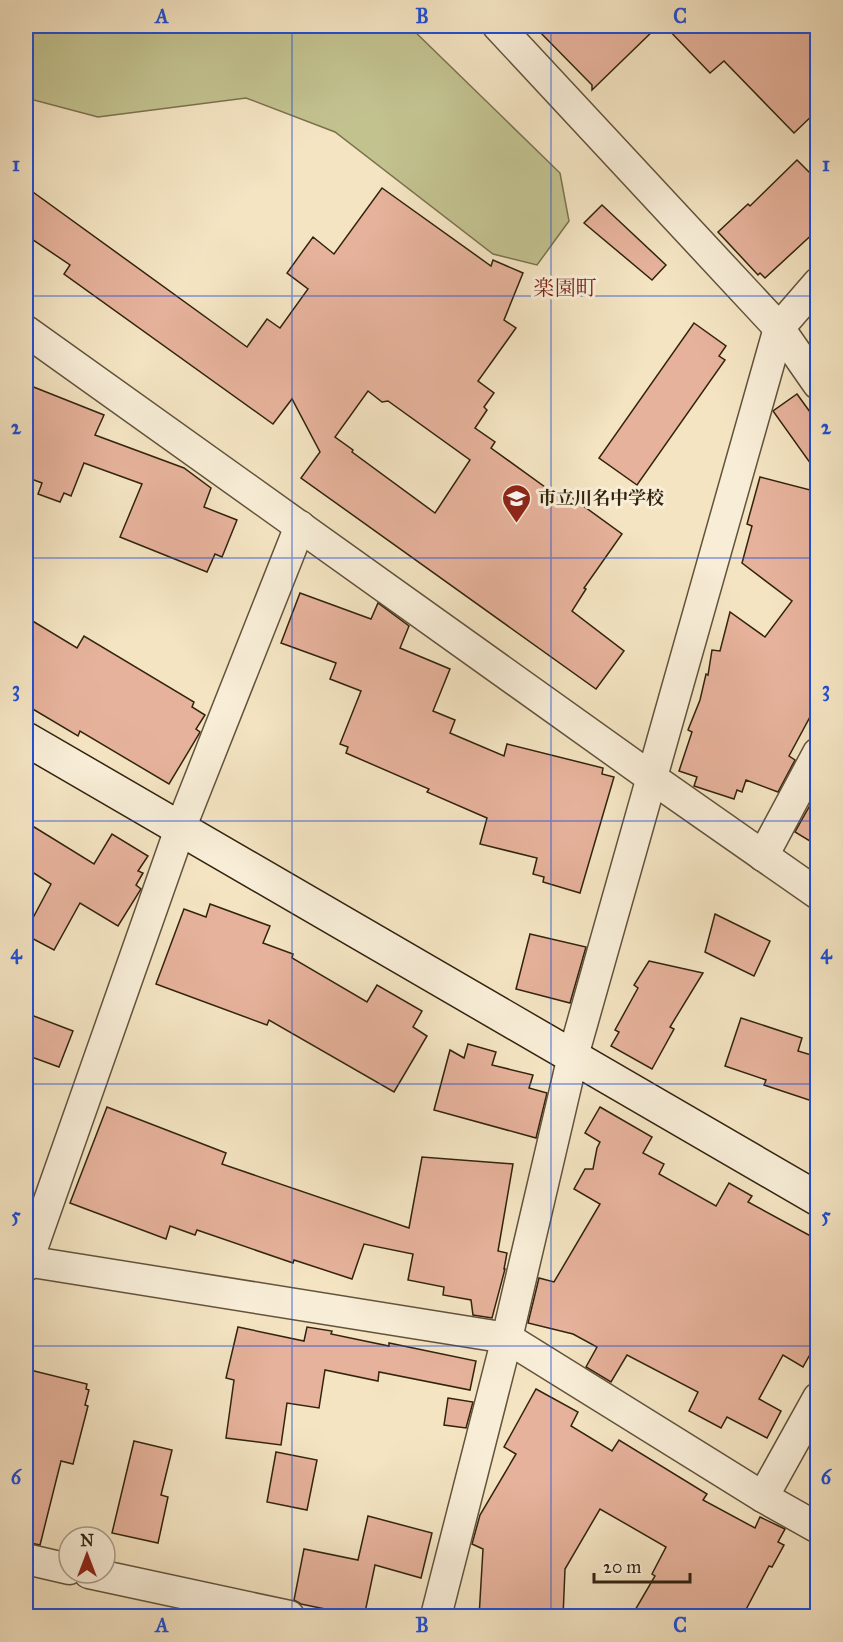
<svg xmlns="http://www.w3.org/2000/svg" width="843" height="1642" font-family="'IM FELL Great Primer','Noto Serif JP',serif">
  <rect width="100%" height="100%" fill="#f4e4c2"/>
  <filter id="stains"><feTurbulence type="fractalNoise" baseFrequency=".00333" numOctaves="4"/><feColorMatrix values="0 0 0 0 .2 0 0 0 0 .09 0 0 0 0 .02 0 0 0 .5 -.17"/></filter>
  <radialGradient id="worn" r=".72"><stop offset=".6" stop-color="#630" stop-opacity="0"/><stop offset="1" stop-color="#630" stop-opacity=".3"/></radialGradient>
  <polygon fill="#c2c28f" stroke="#7a724e" stroke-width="1.5" points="26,26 409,26 560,173 569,221 537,265 493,254 335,132 246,98 98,117 26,98"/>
  <g fill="#e6b29b" stroke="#32230e" stroke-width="1.5" fill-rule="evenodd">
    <polygon points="534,26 658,26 592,90 592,85"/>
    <polygon points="665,26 818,26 818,110 794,133 724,61 710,73"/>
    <polygon points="797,160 818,181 818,229 765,278 760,273 758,275 718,232 748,204 750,206"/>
    <path d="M26,187L247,347L267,319L280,328L308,289L287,273L313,237L334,254L382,188L491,266L493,260L523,273L504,320L516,328L478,381L494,393L484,407L487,410L475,428L495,442L491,448L563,500L567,494L622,534L584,588L586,589L572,611L624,651L596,689L301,478L320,452L292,399L273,424L64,274L70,265L26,235ZM368,391L382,402L388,401L470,460L435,513L352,452L353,450L335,437Z"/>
    <polygon points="602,205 666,265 652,280 584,223"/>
    <polygon points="694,323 726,346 719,356 725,360 637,485 599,458"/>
    <polygon points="26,384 104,415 95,435 184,468 211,488 204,507 237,520 222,557 215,554 207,572 120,537 142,484 84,463 71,496 64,493 60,502 38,494 42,483 26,477"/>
    <polygon points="797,394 818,423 818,474 773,411"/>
    <polygon points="760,477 818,492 818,702 789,756 795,760 778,792 746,780 742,792 737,790 734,799 694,786 697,777 679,771 692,732 688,730 700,700 706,674 708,675 712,650 720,651 730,612 765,637 792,601 742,563 752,526 747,524"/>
    <polygon points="300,593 371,619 378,603 409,626 400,648 450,669 433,711 455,720 450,733 504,756 507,744 603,768 602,774 614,777 580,893 543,882 544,877 533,874 537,858 480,844 487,818 427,792 429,789 346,753 348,747 340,744 361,691 330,679 336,663 281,643"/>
    <polygon points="26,617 77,648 84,636 194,702 192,707 205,715 196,729 200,732 199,734 169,784 80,731 78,736 26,705"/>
    <polygon points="818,791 818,846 795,832"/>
    <polygon points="26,822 94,864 112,834 148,856 138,871 143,873 136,885 141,889 118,926 80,903 54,950 26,935 26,931 51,884 26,868"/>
    <polygon points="210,904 270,926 263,943 293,954 292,958 367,1002 377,985 422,1011 413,1027 427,1036 394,1092 269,1020 267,1025 156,984 184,909 206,917"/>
    <polygon points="715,914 770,941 754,976 705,952"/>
    <polygon points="530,934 586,947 570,1003 516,989"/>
    <polygon points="649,961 703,973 670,1027 674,1029 652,1069 611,1046 619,1032 615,1030 638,988 634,985"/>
    <polygon points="26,1013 73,1031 59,1067 26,1055"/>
    <polygon points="741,1018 802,1038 798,1051 818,1057 818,1103 764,1085 766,1080 725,1066"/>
    <polygon points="468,1044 496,1052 492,1065 533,1075 529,1088 547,1093 536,1138 434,1110 450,1050 464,1058"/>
    <polygon points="107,1107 226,1153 222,1164 409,1228 422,1157 513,1164 498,1251 507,1253 504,1269 505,1269 492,1318 473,1315 471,1300 443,1295 444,1287 408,1280 413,1254 364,1244 352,1279 294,1260 293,1263 197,1230 195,1235 170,1226 166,1239 70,1203"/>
    <polygon points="600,1107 652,1137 643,1153 664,1164 659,1174 716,1206 729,1183 752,1196 748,1202 818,1240 818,1340 803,1367 783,1355 759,1399 781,1411 767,1438 727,1417 721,1428 689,1411 698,1392 627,1355 611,1382 586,1367 597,1347 573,1334 528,1323 539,1278 554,1282 600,1204 574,1189 585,1169 593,1169 597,1148 600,1142 585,1133"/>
    <polygon points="238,1327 304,1341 307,1327 332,1331 331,1334 389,1346 389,1343 476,1361 470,1390 379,1372 378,1381 325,1370 319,1408 287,1403 281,1445 226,1438 234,1380 226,1378"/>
    <polygon points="26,1369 87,1384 86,1389 89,1390 85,1405 88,1406 73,1464 61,1461 40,1545 26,1542"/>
    <polygon points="536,1389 578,1412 571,1426 612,1451 619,1440 707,1494 703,1500 755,1528 760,1517 785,1529 778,1542 784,1545 772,1567 769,1566 742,1617 631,1617 655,1576 652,1574 666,1547 600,1509 565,1569 563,1617 479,1617 483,1549 472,1544 480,1515 516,1454 504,1447"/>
    <polygon points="448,1398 473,1402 466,1428 444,1425"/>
    <polygon points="134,1441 172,1450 161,1495 168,1497 158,1543 112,1533"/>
    <polygon points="276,1452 317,1460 307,1510 267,1502"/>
    <polygon points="368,1516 432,1533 421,1578 375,1565 364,1617 301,1604 294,1600 304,1549 358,1560"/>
  </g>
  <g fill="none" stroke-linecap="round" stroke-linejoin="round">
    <defs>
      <g id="street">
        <polyline points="498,26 779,328 818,384"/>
        <polyline points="26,331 652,778 818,894"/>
        <polyline points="763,856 818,753"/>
        <polyline points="26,1261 507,1338 763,1497 818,1528"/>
        <polyline points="26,1266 180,829 300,526"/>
        <polyline points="763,1497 818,1398"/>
        <polyline points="26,1559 69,1569"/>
        <polyline points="89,1573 289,1616"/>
        <polyline points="436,1616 507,1338 573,1056 779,328 818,283"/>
      </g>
      <polyline id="secondary" points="26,739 818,1199"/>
    </defs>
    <use href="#street" stroke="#62533b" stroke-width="33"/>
    <use href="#secondary" stroke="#32230e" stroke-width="36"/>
    <use href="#street" stroke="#f8edd7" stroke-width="30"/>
    <use href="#secondary" stroke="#f8edd7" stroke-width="33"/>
  </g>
  <path fill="none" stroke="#1d4ed8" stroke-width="1.5" stroke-opacity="0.55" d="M292,26V1616M551,26V1616M26,296H818M26,558H818M26,821H818M26,1084H818M26,1346H818"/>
  <defs>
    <symbol id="school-pin" viewBox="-11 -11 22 30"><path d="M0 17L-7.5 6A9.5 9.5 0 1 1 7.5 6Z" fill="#8f2418" stroke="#f8edd7"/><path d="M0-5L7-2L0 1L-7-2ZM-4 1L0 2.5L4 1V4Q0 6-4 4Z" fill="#fff"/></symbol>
  </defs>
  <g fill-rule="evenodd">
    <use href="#school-pin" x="500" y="482" width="33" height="45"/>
  </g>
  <g text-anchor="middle" stroke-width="6" stroke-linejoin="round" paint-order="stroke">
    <g font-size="18" font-weight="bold" fill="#32230e" stroke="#f8edd7" text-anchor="start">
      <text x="538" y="504">市立川名中学校</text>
    </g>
    <g font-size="21" fill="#7a1f14" stroke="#f8edd7">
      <text x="565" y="295">楽園町</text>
    </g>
  </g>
  <rect width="843" height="1642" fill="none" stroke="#f4e4c2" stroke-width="66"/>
  <g transform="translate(87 1555)"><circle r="28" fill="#f8edd7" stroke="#a99c87" stroke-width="1.5"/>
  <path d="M0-4.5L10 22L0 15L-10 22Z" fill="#8f2418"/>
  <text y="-9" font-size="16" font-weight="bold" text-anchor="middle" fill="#32230e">N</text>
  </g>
  <path d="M594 1573v9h96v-9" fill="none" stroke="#32230e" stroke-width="3"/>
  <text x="603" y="1573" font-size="18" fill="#32230e" stroke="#f8edd7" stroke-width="4.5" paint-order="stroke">20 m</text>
  <rect x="33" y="33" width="777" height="1576" fill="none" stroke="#1d4ed8" stroke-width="2"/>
  <g font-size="20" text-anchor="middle" font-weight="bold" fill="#1d4ed8">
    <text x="162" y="23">A</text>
    <text x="422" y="23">B</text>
    <text x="680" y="23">C</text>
    <text x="16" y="171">1</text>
    <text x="826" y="171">1</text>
    <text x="16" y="434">2</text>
    <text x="826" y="434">2</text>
    <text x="16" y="696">3</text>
    <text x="826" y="696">3</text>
    <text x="16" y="959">4</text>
    <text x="826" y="959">4</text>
    <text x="16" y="1222">5</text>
    <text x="826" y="1222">5</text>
    <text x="16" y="1484">6</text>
    <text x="826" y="1484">6</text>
    <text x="162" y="1632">A</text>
    <text x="422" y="1632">B</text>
    <text x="680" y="1632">C</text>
  </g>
  <rect width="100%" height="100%" filter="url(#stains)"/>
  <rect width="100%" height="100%" fill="url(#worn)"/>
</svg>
